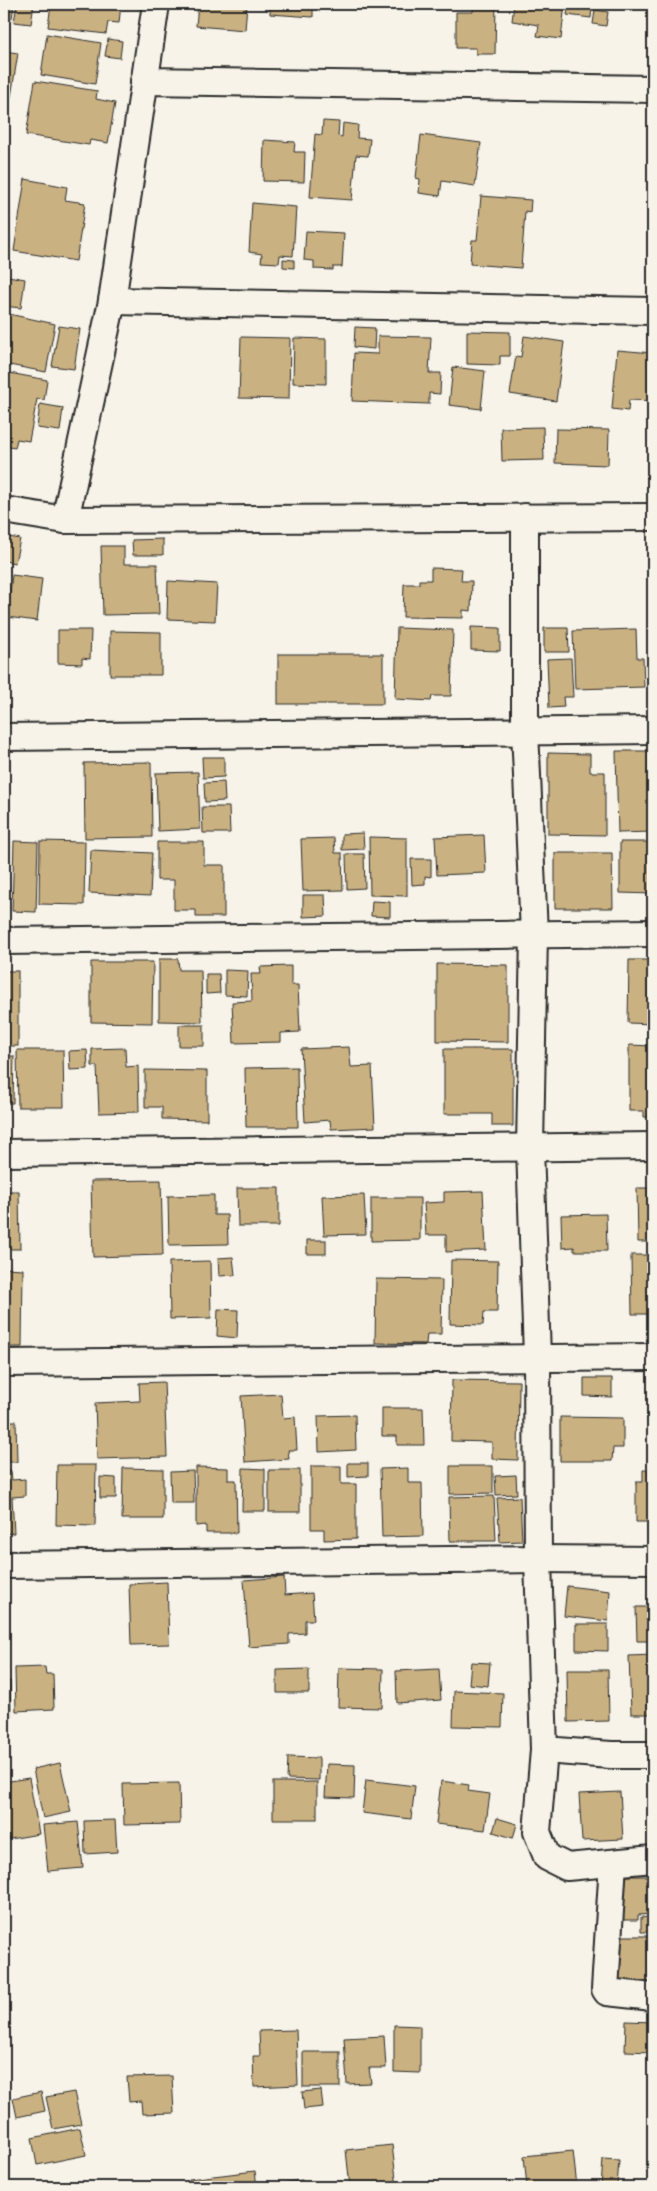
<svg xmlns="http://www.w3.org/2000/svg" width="657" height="2191" font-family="'Patrick Hand',sans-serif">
  <rect width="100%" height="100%" fill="#f7f3e8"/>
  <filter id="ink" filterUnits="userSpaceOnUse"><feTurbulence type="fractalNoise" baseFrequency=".02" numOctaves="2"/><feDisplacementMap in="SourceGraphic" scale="10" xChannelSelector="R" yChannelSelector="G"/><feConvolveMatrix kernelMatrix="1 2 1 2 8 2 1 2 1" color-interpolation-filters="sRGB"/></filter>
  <g filter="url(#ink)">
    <g fill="#cab181" stroke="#2b2b2b">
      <polygon points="4,4 14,4 12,18 4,17"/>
      <polygon points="17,4 34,4 31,24 14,22"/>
      <polygon points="51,4 121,4 119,23 108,22 106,34 48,27"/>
      <polygon points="198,4 247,4 245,30 196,26"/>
      <polygon points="270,4 313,4 313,17 270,14"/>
      <polygon points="473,4 496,4 495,54 476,54 476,48 456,48 456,12 473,12"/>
      <polygon points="514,4 565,4 561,39 537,36 539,25 512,21"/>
      <polygon points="569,4 592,4 591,18 567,15"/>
      <polygon points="595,10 608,12 606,26 593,24"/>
      <polygon points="47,34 101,43 95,84 41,75"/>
      <polygon points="108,39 122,41 120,58 105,56"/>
      <polygon points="4,51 18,53 11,97 4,96"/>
      <polygon points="35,81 97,91 96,99 115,103 108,143 90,140 89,145 26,135"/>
      <polygon points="323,121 339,122 338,136 342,137 343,123 358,125 357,138 370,139 368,156 356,155 352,200 310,197 315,134 322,135"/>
      <polygon points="421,135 481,143 475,186 442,181 440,196 419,193 420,179 416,178"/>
      <polygon points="264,140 295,142 294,152 305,152 304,182 263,181"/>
      <polygon points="25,179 67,187 65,200 85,203 76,261 14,251"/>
      <polygon points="481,196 531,200 530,212 525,211 521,268 470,264 472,240 477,240"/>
      <polygon points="252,203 296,207 293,256 280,255 279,263 261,262 262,254 249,252"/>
      <polygon points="306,231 344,233 342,267 333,267 333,270 314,269 314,261 304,260"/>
      <polygon points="283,259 294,260 294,268 283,267"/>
      <polygon points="8,276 25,279 21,308 4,306"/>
      <polygon points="4,313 55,324 46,372 4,364"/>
      <polygon points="59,326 80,329 74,369 52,366"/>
      <polygon points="355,327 375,328 374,349 354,347"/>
      <polygon points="467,331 510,332 510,356 500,356 500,365 467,364"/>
      <polygon points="378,336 431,337 429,373 441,373 440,394 429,393 429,404 352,401 354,353 378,354"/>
      <polygon points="524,336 564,342 556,401 510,394 516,356 521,357"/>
      <polygon points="241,337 290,338 289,399 239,398"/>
      <polygon points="294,338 326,339 326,384 293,383"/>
      <polygon points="617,350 653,353 653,401 629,400 628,411 612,409"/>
      <polygon points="453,367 485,371 481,409 449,405"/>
      <polygon points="4,372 47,380 44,400 37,399 29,441 17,439 15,448 4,446"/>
      <polygon points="40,404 63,408 60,431 37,428"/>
      <polygon points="543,427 544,460 502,461 501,428"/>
      <polygon points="556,429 609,430 608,465 555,463"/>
      <polygon points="4,536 20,539 15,563 4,561"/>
      <polygon points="163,539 163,555 133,555 132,540"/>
      <polygon points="101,546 124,546 124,564 157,564 159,614 103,615"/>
      <polygon points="431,568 462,569 461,581 472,581 471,611 463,610 463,618 403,617 404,584 419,584 419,580 431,580"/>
      <polygon points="12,575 42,579 37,621 7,617"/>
      <polygon points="168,581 217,584 215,621 167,619"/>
      <polygon points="471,627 500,628 500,651 471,650"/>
      <polygon points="397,628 453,630 451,696 432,696 431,701 395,699"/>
      <polygon points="544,628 568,628 569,652 544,652"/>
      <polygon points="636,629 637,658 643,658 644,687 575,689 573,631"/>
      <polygon points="58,630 91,630 90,659 82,658 82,664 58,663"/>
      <polygon points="110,631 161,632 161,675 110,675"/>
      <rect x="651" y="651" width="2" height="37"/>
      <rect x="278" y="654" width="105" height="50"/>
      <polygon points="571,658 573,697 563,697 564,707 549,708 547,659"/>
      <polygon points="616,751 653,751 653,832 618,833"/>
      <polygon points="548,753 590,754 590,772 605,772 605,835 548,834"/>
      <polygon points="202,757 224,757 224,777 203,778"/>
      <polygon points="151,762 152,837 85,838 84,763"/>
      <polygon points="198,772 200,829 158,831 156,773"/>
      <polygon points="224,782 225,801 205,802 204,783"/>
      <polygon points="202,807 229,807 230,833 203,833"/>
      <polygon points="363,833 364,849 342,850 342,834"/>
      <polygon points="484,835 486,873 437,875 435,837"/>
      <polygon points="369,837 407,838 407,896 370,895"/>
      <polygon points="334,838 335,853 342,853 343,890 303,891 301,839"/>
      <polygon points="14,841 38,842 36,912 12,911"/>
      <polygon points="40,841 85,842 84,905 39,904"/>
      <polygon points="4,842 8,843 7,903 4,903"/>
      <polygon points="157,842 204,842 204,865 224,865 224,917 196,917 196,910 174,910 174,880 157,880"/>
      <polygon points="620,842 653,842 653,894 620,893"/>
      <polygon points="91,850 152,853 150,896 89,893"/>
      <polygon points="555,853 612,853 613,908 555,908"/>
      <polygon points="346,854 364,854 365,888 347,889"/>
      <polygon points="411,859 431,859 431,877 425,876 425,884 412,885"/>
      <polygon points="303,895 325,895 326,916 303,917"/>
      <polygon points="372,901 390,902 390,917 371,916"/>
      <polygon points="159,959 178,959 179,970 201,970 202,1022 159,1021"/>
      <polygon points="629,960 653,960 653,1024 628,1023"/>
      <polygon points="91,962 153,962 152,1023 91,1022"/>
      <polygon points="437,964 508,965 508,1042 437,1041"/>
      <polygon points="291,966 291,985 298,985 300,1032 281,1033 281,1042 234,1043 232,1002 252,1001 251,974 261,974 260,967"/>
      <polygon points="225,970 248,971 247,996 225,995"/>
      <rect x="4" y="971" width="14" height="75"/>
      <polygon points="206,974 219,974 220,993 206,994"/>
      <rect x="179" y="1025" width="25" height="21"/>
      <polygon points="629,1045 653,1046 653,1117 644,1117 644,1111 629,1111"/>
      <polygon points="349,1047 351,1067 372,1066 375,1127 331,1129 330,1120 305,1122 301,1049"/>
      <polygon points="125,1048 126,1067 138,1066 139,1112 99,1113 97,1066 92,1066 92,1049"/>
      <polygon points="444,1049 513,1049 513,1126 492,1126 492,1114 444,1114"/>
      <polygon points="17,1050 63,1050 64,1107 18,1107"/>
      <polygon points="87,1050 88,1069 70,1070 69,1051"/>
      <polygon points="4,1056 14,1056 13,1103 4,1103"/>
      <polygon points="297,1067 298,1127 246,1127 245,1068"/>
      <polygon points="145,1070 207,1071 207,1120 162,1119 162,1107 145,1107"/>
      <polygon points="161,1180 163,1255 93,1257 91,1181"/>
      <polygon points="237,1188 279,1188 279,1226 238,1226"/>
      <polygon points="637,1188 653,1188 653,1242 638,1242"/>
      <polygon points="4,1191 19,1191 20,1249 4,1249"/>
      <polygon points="483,1191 486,1250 446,1252 446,1235 426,1235 424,1203 444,1202 444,1192"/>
      <polygon points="214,1195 214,1215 227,1215 228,1244 169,1245 168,1196"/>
      <polygon points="364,1195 366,1234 324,1235 322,1196"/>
      <polygon points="371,1198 420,1198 420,1240 371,1241"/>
      <polygon points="606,1214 607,1251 574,1251 574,1247 562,1248 561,1215"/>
      <rect x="307" y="1240" width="19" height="14"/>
      <polygon points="631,1255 653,1255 653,1314 632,1314"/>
      <polygon points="233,1257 235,1275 219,1276 218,1258"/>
      <polygon points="451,1260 498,1261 497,1312 484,1312 483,1325 450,1324"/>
      <polygon points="210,1261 211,1318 170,1319 169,1262"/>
      <polygon points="4,1268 23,1269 22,1347 4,1347"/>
      <polygon points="376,1279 442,1280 441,1334 427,1334 426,1344 375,1343"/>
      <polygon points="218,1309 238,1310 237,1338 217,1336"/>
      <polygon points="584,1378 612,1378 612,1397 584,1396"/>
      <polygon points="452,1380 519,1381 518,1460 492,1459 492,1442 451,1441"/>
      <polygon points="164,1382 167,1457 97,1459 95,1403 140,1401 139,1383"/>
      <polygon points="281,1394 283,1418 295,1417 297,1450 288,1450 289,1459 245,1462 241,1396"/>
      <polygon points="382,1408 423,1408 424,1445 397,1445 397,1436 382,1436"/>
      <polygon points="355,1415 356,1450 319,1452 318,1416"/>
      <polygon points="560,1417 623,1418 623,1448 613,1448 612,1461 560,1461"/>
      <polygon points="4,1421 16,1421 17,1462 5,1462 4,1466"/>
      <polygon points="348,1463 368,1463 368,1476 348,1477"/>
      <polygon points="57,1465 96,1465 95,1526 56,1525"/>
      <polygon points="311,1466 341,1466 341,1484 356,1484 356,1539 324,1540 324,1529 311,1529"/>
      <polygon points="450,1466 493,1466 493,1493 450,1494"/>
      <polygon points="196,1467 228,1468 228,1480 236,1480 237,1533 206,1533 206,1525 196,1526"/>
      <polygon points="123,1468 163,1469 163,1519 122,1519"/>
      <polygon points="243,1468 265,1469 265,1511 242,1511"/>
      <polygon points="408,1468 408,1483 422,1483 423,1536 382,1537 380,1469"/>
      <rect x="269" y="1470" width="31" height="42"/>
      <polygon points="643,1470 653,1470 653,1522 636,1522 636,1482 643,1482"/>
      <polygon points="11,1471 12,1480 25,1479 25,1496 12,1497 14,1533 4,1534 4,1472"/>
      <polygon points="193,1471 194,1503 171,1503 170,1472"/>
      <polygon points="516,1475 517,1494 496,1495 495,1476"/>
      <polygon points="100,1477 116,1478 116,1498 100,1498"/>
      <polygon points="494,1496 496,1541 450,1541 449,1497"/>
      <polygon points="520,1497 522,1541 500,1542 497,1498"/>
      <polygon points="284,1577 285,1595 312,1593 314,1620 305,1620 305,1633 289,1634 289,1644 249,1647 244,1580"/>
      <polygon points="167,1582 169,1644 131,1645 129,1584"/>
      <polygon points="567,1586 610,1591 608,1621 564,1616"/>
      <polygon points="636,1607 653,1607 653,1641 637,1641"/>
      <polygon points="576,1624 608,1624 608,1651 576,1650"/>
      <polygon points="653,1655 653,1714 631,1714 629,1656"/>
      <polygon points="471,1662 490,1663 488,1686 469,1684"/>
      <polygon points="45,1667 46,1674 53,1674 54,1709 16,1711 15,1668"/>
      <polygon points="339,1668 383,1669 382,1708 338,1707"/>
      <polygon points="309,1669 309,1693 277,1693 277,1670"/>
      <polygon points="439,1669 441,1700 397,1703 396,1671"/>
      <polygon points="567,1670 608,1670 609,1721 568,1722"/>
      <polygon points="4,1681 10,1681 11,1719 4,1719"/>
      <polygon points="454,1691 503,1693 502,1727 453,1726"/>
      <polygon points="288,1757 319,1758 319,1780 287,1779"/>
      <polygon points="60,1763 71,1812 43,1818 33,1769"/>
      <polygon points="327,1764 355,1765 354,1798 325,1797"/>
      <polygon points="29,1778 39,1834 4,1840 4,1782"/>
      <polygon points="366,1780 415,1786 411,1819 362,1813"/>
      <polygon points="441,1781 469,1785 468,1791 490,1794 485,1830 436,1824"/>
      <rect x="273" y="1782" width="44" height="37"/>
      <polygon points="179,1783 180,1824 124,1825 123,1784"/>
      <polygon points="620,1792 623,1839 582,1841 579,1794"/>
      <polygon points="497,1818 517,1824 513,1838 493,1832"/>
      <polygon points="115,1820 117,1852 85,1854 84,1821"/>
      <polygon points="78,1822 83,1868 48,1871 43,1825"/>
      <polygon points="618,1876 653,1876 653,1914 638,1915 638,1920 619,1920"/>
      <polygon points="641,1917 653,1918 653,1932 641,1932"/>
      <rect x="617" y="1936" width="36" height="49"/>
      <polygon points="626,2021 653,2022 653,2052 625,2051"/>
      <polygon points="394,2025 420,2026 420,2073 394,2072"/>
      <polygon points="296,2030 298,2085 254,2087 253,2056 260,2056 259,2031"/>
      <polygon points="384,2036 386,2068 369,2068 371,2083 347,2084 344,2038"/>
      <rect x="303" y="2052" width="37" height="35"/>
      <polygon points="172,2076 174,2113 142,2114 141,2101 129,2102 127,2077"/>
      <polygon points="321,2090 323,2107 304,2109 302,2092"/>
      <polygon points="41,2092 45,2111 17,2117 13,2098"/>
      <polygon points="74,2092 81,2124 53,2129 46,2097"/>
      <polygon points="80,2128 86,2155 37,2165 32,2138"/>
      <polygon points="392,2145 397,2187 350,2187 346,2150"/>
      <polygon points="573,2151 577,2187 527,2187 524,2156"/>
      <polygon points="603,2159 619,2160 617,2187 601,2187"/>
      <polygon points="255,2171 257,2187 190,2187 189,2179"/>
      <polygon points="302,2180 303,2187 266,2187 266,2185"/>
    </g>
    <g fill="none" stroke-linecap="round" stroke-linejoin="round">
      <defs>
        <g id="street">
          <polyline points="144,81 653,89"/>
          <polyline points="112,301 653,311"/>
          <polyline points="4,510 65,520 653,517"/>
          <polyline points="525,517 525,730 534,934 530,1147 537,1357 538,1559 544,1750 611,1755 653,1755"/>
          <polyline points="65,520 112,301 156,4"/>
          <polyline points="4,737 653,730"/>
          <polyline points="4,941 653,933"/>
          <polyline points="4,1153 653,1146"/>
          <polyline points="4,1363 653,1357"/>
          <polyline points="4,1565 538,1559 653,1560"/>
          <polyline points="544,1750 537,1832 547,1857 567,1867 653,1859"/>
          <polyline points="613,1863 605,1989 607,1992 653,1997"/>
        </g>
      </defs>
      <use href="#street" stroke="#2b2b2b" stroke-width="30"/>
      <use href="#street" stroke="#f7f3e8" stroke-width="26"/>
    </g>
  </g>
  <rect width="657" height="2191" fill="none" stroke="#f7f3e8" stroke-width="20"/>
  <rect x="10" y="10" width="637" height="2171" fill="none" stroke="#2b2b2b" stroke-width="2" filter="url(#ink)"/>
</svg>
